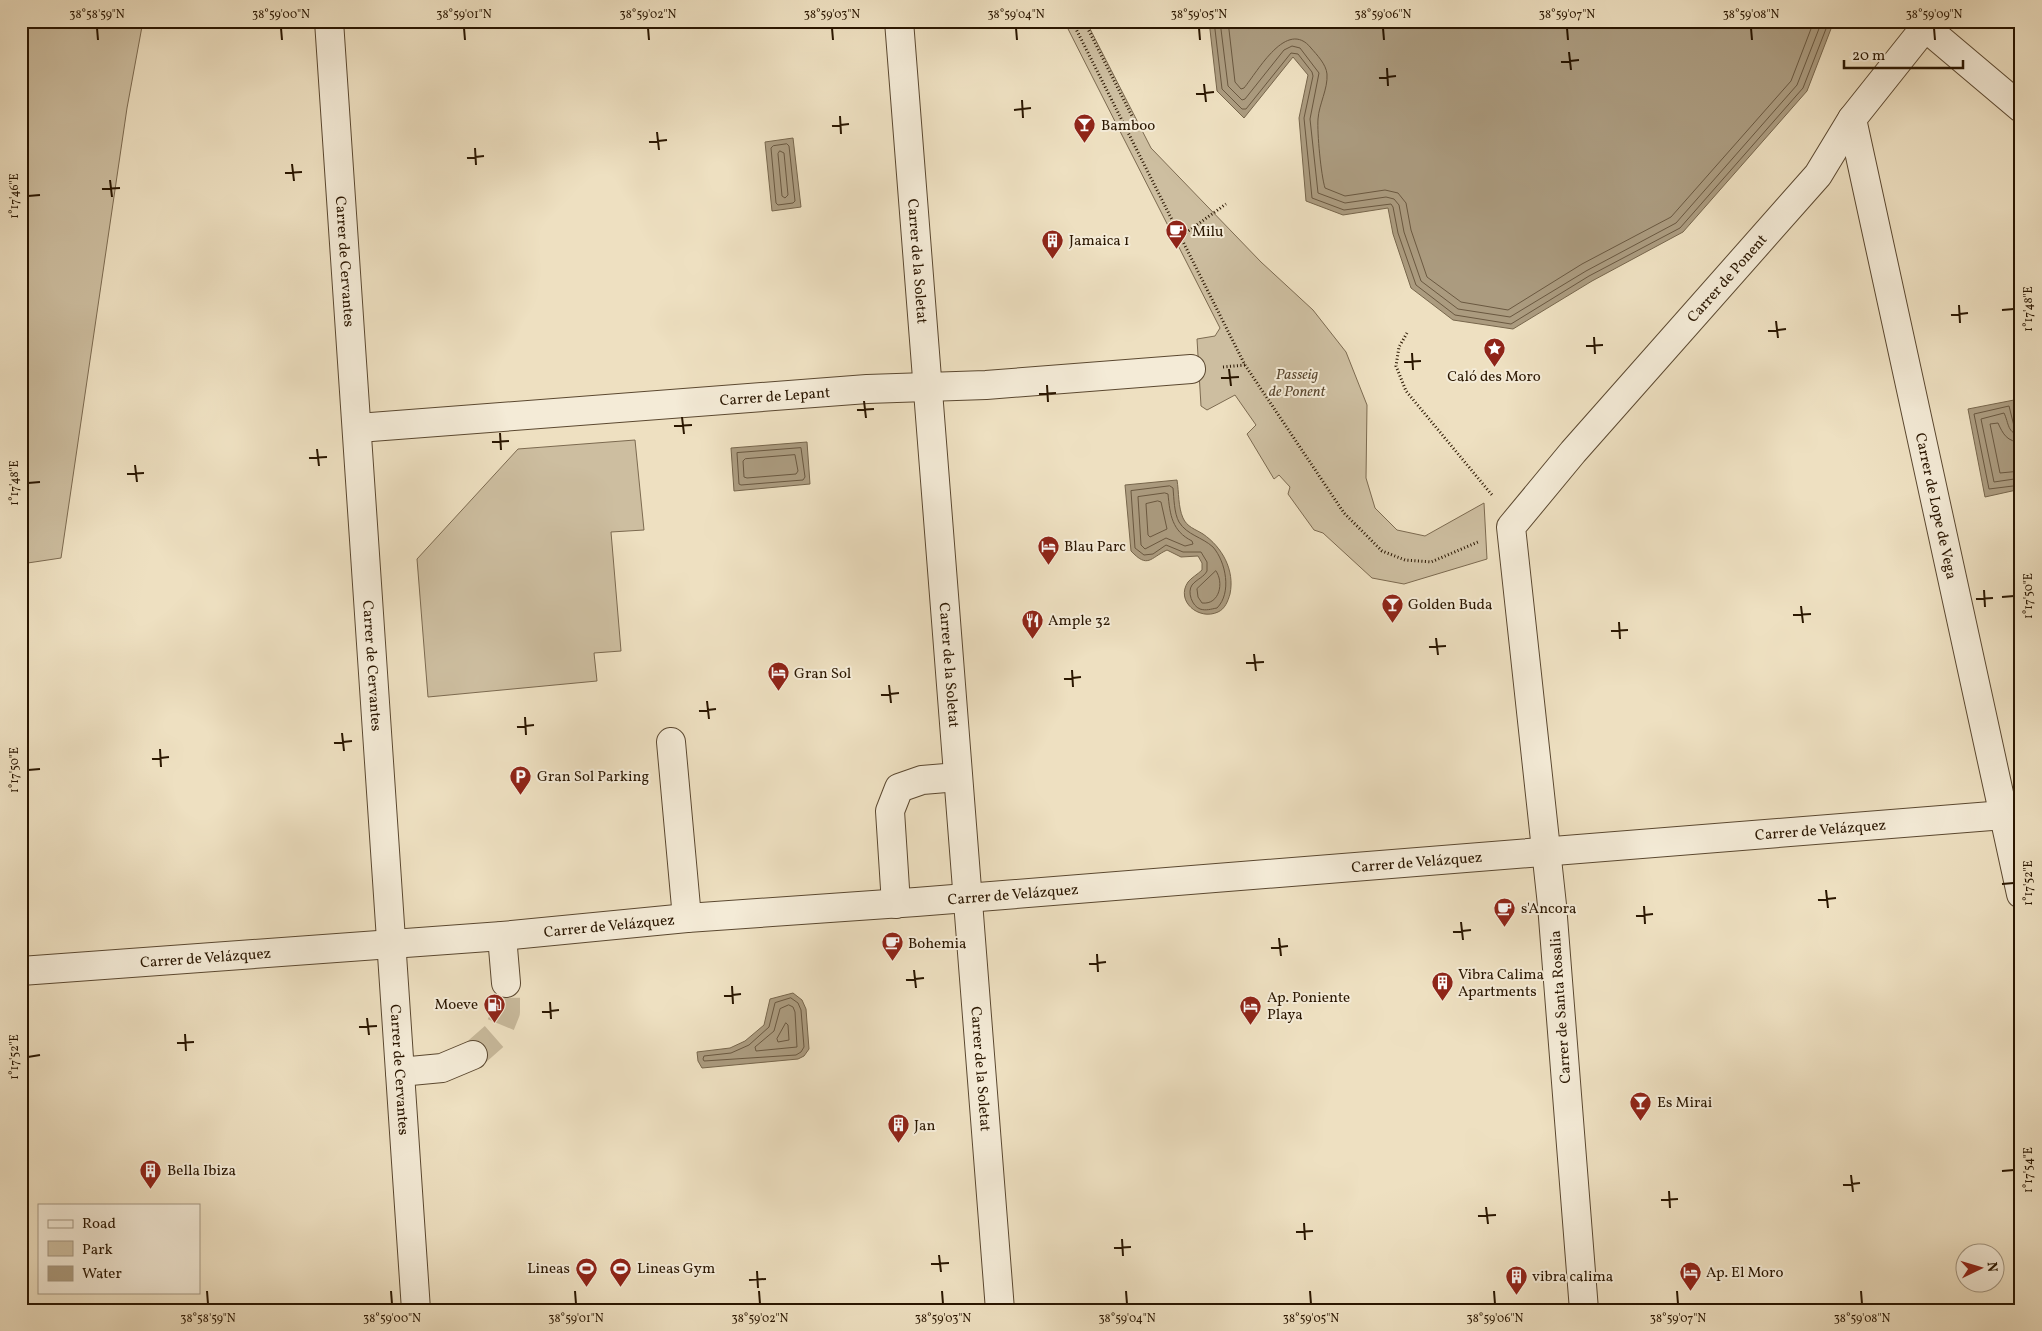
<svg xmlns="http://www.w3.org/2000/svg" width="2042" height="1331" font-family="Vollkorn,serif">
  <rect width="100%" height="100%" fill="#eee0c1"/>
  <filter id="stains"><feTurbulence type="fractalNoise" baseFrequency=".004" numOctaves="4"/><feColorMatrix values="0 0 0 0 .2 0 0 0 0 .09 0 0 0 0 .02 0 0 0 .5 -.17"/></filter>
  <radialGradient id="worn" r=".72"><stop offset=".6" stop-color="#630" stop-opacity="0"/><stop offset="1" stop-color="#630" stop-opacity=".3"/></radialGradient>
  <g fill="#cdbea0" stroke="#7c6a50">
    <polygon points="21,21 143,21 127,108 61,558 21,564"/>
    <polygon points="1064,21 1086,21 1151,148 1261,262 1313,310 1346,352 1367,405 1366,478 1375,508 1397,530 1425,536 1484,503 1487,559 1404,584 1372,578 1323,533 1314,530 1288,494 1290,487 1279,475 1274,479 1247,434 1256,425 1235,395 1207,410 1201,406 1197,339 1215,336 1220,328"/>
    <polygon points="635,440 644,530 611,532 621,651 594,653 597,681 428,697 417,559 518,449"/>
  </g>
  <g fill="#ab9b7f" stroke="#77664c">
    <polygon points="1209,21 1834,21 1807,91 1683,232 1592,281 1513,329 1453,320 1411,288 1393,234 1388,208 1343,215 1306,201 1299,118 1308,75 1293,57 1244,118 1217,91"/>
    <polygon points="793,138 801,207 772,211 765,142"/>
    <polygon points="2014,400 2021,435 2021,489 1985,497 1968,409"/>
    <polygon points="807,442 810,484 734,491 731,448"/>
    <path d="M1177,480C1179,492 1178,507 1183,518C1187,527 1195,529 1203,534C1222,547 1235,570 1230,594C1228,601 1225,609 1218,612C1199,621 1175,601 1188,582C1191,578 1198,574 1202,570V563L1198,556L1181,557L1167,550C1150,558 1148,569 1131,551L1125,485Z"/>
    <polygon points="793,993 802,1000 806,1009 809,1049 804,1056 798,1059 702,1068 698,1061 697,1052 730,1048 745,1041 764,1025 770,999"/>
  </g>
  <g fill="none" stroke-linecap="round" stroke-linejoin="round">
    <g stroke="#6a5840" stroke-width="1">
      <polyline points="1214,21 1222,89 1242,109 1246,109 1291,53 1298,54 1312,72 1313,76 1304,118 1312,198 1344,210 1391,204 1393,207 1398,233 1416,285 1455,315 1511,324 1589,276 1680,228 1803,88 1829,21"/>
      <polyline points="1220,21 1228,86 1242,100 1245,99 1284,50 1292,46 1300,48 1319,73 1310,119 1318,193 1345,203 1386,197 1394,199 1399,205 1404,232 1421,281 1458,309 1510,317 1586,271 1676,223 1797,85 1822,21"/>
      <path d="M1228,21L1235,82L1241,89L1244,88C1258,71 1287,18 1311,48C1317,55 1326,64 1327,74C1328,89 1319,104 1318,119C1317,133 1321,175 1325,188L1345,196L1385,190L1398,193L1406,203L1411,230L1427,277L1461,302L1508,310L1582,264L1671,217L1791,81L1814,21"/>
      <polygon points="787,144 789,146 795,201 793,203 778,205 776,203 771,148 773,146"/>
      <polygon points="780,151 784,153 788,195 785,198 782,196 778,154"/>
      <polyline points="2021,429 2014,426 2009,406 1974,414 1989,489 2021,485"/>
      <path d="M2021,435C2007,434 2009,423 2004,413L1981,419L1994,482L2021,478"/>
      <path d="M2021,442C2007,442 2003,434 1998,423L1990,424L2000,473L2021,471"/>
      <polygon points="801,448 805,477 803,480 741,485 739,484 737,453"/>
      <polygon points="795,455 798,471 796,474 747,478 744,477 743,461 745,459"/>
      <path d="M1170,486L1173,488C1174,498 1174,513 1179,522C1187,535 1202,537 1213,547C1226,562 1232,593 1217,608C1211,609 1206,611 1200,609C1192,606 1187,592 1192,585C1197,579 1204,577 1207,571V562L1201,552H1183L1166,545L1153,554L1144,555L1135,548L1131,491Z"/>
      <path d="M1165,493L1168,494C1170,515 1172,531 1192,541L1193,544L1185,546L1166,538L1145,549L1141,545L1138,497Z"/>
      <polygon points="1158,501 1161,502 1167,529 1150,537 1148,535 1146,504"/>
      <path d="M1216,571C1224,582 1220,605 1202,603L1198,597L1197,589Z"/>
      <polygon points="791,998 798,1003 801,1010 804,1047 801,1052 796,1055 704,1061 703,1059 704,1056 731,1053 749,1045 769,1027 775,1003"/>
      <polygon points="789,1005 793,1007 795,1012 797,1047 756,1051 755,1047 774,1031 780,1009"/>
      <polygon points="786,1023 788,1025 789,1040 778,1042 777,1039"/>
    </g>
    <polyline stroke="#c7b89a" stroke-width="28" stroke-dasharray="28 14" stroke-linecap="butt" points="473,1055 497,1034 506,1012 506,983"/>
    <defs>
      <g id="minor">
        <path id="s1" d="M329,21L416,1310"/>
        <path id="s2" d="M899,21L1000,1310"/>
        <polyline points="1925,27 2021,108"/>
        <path id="s3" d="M1852,119L2021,894"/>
        <path id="s4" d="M358,428L867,389L986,385L1191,369"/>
        <polyline points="671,742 687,918"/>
        <polyline points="896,904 890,811 899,788 922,780 958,777"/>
        <polyline points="502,936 506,983"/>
        <path id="s5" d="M21,971L502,936L687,918L916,902L2004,815"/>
        <polyline points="400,1072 442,1068 473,1055"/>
        <path id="s6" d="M1584,1310L1552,905L1511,527L1573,452L1818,175L1852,119L1930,21"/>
      </g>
    </defs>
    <use href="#minor" stroke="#5b4830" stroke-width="30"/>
    <g stroke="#2a1600" stroke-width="3" stroke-dasharray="1 2.5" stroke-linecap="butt">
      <polyline points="1072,21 1245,365 1344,513 1382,551 1405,560 1431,562 1478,542"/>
      <polyline points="1084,21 1136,124"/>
      <polyline points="1180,237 1226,204"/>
      <polyline points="1407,333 1399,347 1396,366 1406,391 1492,495"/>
      <polyline points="1223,367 1245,365"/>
    </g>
    <use href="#minor" stroke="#f4ebd7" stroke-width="28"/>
  </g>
  <path fill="none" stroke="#2a1600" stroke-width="2" d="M97,28L98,40M281,28L282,40M464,28L465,40M648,28L649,40M832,28L833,40M1016,28L1017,40M1199,28L1200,40M1383,28L1384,40M1567,28L1568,40M1751,28L1752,40M1934,28L1935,40M1569,52L1571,70M1561,62L1579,60M1387,68L1388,86M1379,78L1396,76M1204,84L1206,102M1196,94L1214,92M1022,100L1023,118M1014,110L1031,108M840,116L841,134M832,126L849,124M657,132L659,150M649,142L667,140M475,148L476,165M467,158L484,156M292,164L294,181M285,173L302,172M110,180L112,197M102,189L120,188M28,196L40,195M1959,305L1960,323M2002,310L2014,309M1951,315L1968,313M1776,321L1778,338M1768,331L1786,329M1594,337L1595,354M1586,346L1603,345M1412,353L1413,370M1404,362L1421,361M1229,369L1231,386M1221,378L1239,377M1047,385L1048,402M1039,394L1056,393M864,401L866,418M857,410L874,409M682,417L684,434M674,426L692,425M500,433L501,450M492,442L509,441M317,449L319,466M309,458L327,457M135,465L137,482M127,474L144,473M28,483L40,482M1984,590L1985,607M2002,597L2014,596M1976,599L1993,598M1801,606L1803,623M1793,615L1811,614M1619,622L1620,639M1611,631L1628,630M1436,638L1438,655M1429,647L1446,646M1254,654L1256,671M1246,663L1264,662M1072,670L1073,687M1064,679L1081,677M889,685L891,703M881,695L899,693M707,701L709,719M699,711L716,709M525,717L526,735M517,727L534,725M342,733L344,751M334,743L352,741M160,749L161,767M152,759L169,757M28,770L40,769M2002,884L2014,883M1826,890L1828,908M1818,900L1836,898M1644,906L1645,924M1636,916L1653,914M1461,922L1463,940M1453,932L1471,930M1279,938L1281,956M1271,948L1288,946M1097,954L1098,972M1089,964L1106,962M914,970L916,988M906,980L924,978M732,986L733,1004M724,996L741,994M550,1002L551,1019M542,1012L559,1010M367,1018L369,1035M359,1027L377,1026M185,1034L186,1051M177,1043L194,1042M28,1057L40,1055M2002,1171L2014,1170M1851,1175L1853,1192M1843,1185L1860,1183M1669,1191L1670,1208M1661,1200L1678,1199M1486,1207L1488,1224M1478,1216L1496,1215M1304,1223L1305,1240M1296,1232L1313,1231M1122,1239L1123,1256M1114,1248L1131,1247M939,1255L941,1272M931,1264L949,1263M757,1271L758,1288M749,1280L766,1279M207,1291L208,1304M391,1291L392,1304M575,1291L576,1304M759,1291L760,1304M942,1291L943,1304M1126,1291L1127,1304M1310,1291L1311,1304M1494,1291L1495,1304M1677,1291L1678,1304M1861,1291L1862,1304"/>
  <defs>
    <symbol id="bar-pin" viewBox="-11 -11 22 30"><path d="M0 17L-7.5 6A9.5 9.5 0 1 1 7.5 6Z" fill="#8f2418" stroke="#f4ebd7"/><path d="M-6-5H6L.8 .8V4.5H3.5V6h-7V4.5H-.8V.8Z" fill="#fff"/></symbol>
    <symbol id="cafe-pin" viewBox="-11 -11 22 30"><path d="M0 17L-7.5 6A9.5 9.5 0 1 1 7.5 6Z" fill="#8f2418" stroke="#f4ebd7"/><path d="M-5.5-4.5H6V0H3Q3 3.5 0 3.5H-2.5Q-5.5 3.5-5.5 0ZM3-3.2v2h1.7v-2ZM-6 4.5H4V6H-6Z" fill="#fff"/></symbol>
    <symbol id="building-pin" viewBox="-11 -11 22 30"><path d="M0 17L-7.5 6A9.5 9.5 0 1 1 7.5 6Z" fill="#8f2418" stroke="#f4ebd7"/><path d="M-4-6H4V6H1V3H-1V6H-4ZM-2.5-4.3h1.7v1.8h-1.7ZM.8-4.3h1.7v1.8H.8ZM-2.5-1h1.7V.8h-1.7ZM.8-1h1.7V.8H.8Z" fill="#fff"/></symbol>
    <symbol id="sight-pin" viewBox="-11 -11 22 30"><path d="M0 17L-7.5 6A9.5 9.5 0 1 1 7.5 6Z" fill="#8f2418" stroke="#f4ebd7"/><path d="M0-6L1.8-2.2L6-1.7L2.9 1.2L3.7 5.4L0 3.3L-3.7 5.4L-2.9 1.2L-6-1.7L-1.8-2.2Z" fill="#fff"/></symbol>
    <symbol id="hotel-pin" viewBox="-11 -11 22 30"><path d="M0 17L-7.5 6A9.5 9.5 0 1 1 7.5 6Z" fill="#8f2418" stroke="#f4ebd7"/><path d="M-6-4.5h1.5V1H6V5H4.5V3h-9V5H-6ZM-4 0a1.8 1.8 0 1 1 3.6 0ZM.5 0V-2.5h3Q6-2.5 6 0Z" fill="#fff"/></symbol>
    <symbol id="restaurant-pin" viewBox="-11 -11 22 30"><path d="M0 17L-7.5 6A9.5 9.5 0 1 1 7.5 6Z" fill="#8f2418" stroke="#f4ebd7"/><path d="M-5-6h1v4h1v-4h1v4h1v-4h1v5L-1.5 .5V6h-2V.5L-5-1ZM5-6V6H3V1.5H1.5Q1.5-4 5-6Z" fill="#fff"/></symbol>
    <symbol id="parking-pin" viewBox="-11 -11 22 30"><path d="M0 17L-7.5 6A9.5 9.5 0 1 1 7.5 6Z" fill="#8f2418" stroke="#f4ebd7"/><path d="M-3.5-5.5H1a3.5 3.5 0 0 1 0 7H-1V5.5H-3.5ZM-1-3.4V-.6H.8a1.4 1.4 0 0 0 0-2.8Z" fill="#fff"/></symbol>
    <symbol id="fuel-pin" viewBox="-11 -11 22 30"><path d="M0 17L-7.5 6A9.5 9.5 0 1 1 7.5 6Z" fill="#8f2418" stroke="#f4ebd7"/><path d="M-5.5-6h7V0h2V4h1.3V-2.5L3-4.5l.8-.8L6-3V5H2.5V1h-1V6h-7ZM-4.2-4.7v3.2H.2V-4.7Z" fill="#fff"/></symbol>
    <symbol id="stadium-pin" viewBox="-11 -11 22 30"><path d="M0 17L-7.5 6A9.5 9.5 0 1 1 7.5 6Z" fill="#8f2418" stroke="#f4ebd7"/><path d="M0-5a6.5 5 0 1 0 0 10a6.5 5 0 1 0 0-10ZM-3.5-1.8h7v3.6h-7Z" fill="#fff"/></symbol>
  </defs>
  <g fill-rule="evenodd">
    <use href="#bar-pin" x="1072" y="112" width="25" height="34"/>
    <use href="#cafe-pin" x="1164" y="218" width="25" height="34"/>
    <use href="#building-pin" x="1040" y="228" width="25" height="34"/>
    <use href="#sight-pin" x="1482" y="336" width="25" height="34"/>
    <use href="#hotel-pin" x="1036" y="534" width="25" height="34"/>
    <use href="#bar-pin" x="1380" y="592" width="25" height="34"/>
    <use href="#restaurant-pin" x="1020" y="608" width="25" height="34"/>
    <use href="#hotel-pin" x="766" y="660" width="25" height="34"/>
    <use href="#parking-pin" x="508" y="764" width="25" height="34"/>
    <use href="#cafe-pin" x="1492" y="896" width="25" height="34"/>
    <use href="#cafe-pin" x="880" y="930" width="25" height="34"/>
    <use href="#building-pin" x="1430" y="970" width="25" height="34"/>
    <use href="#fuel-pin" x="482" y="992" width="25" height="34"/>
    <use href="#hotel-pin" x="1238" y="994" width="25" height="34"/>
    <use href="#bar-pin" x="1628" y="1090" width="25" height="34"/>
    <use href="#building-pin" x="886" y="1112" width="25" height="34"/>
    <use href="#building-pin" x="138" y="1158" width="25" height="34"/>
    <use href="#stadium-pin" x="574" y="1256" width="25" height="34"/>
    <use href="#stadium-pin" x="608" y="1256" width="25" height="34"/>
    <use href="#hotel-pin" x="1678" y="1260" width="25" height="34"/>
    <use href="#building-pin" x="1504" y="1264" width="25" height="34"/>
  </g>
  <g text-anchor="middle" stroke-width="4" stroke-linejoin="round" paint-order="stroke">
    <g font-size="15" fill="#2a1600" stroke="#f4ebd7" text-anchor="start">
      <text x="1101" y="130">Bamboo</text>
      <text x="1192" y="236">Milu</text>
      <text x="1069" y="245">Jamaica 1</text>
      <text x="1494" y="381" text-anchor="middle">Caló des Moro</text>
      <text x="1064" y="551">Blau Parc</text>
      <text x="1408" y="609">Golden Buda</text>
      <text x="1048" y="625">Ample 32</text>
      <text x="794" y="678">Gran Sol</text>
      <text x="537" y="781">Gran Sol Parking</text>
      <text x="1521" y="913">s'Ancora</text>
      <text x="908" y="948">Bohemia</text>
      <text x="1458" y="979">Vibra Calima<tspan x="1458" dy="17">Apartments</tspan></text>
      <text x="1267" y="1002">Ap. Poniente<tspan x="1267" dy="17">Playa</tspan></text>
      <text x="478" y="1009" text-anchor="end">Moeve</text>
      <text x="1657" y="1107">Es Mirai</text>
      <text x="914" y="1130">Jan</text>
      <text x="167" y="1175">Bella Ibiza</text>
      <text x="570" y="1273" text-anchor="end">Lineas</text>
      <text x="637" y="1273">Lineas Gym</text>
      <text x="1706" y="1277">Ap. El Moro</text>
      <text x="1532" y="1281">vibra calima</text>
    </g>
    <g font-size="15" fill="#2a1600" stroke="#f4ebd7">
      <text dy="5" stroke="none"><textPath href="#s1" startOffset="241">Carrer de Cervantes</textPath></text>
      <text dy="5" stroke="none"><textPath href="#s2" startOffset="241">Carrer de la Soletat</textPath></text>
      <text dy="5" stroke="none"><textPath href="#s6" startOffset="1116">Carrer de Ponent</textPath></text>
      <text dy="5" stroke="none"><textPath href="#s4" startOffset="418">Carrer de Lepant</textPath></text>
      <text dy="5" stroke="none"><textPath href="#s3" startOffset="396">Carrer de Lope de Vega</textPath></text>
      <text dy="5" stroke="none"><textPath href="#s1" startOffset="646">Carrer de Cervantes</textPath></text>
      <text dy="5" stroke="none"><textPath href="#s2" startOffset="646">Carrer de la Soletat</textPath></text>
      <text dy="5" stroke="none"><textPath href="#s5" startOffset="1805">Carrer de Velázquez</textPath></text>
      <text dy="5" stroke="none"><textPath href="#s5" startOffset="1400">Carrer de Velázquez</textPath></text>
      <text dy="5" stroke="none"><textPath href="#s5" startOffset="995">Carrer de Velázquez</textPath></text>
      <text dy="5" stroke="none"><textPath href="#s5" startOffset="590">Carrer de Velázquez</textPath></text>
      <text dy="5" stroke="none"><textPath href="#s5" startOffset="185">Carrer de Velázquez</textPath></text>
      <text transform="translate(1560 1007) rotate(-94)" y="5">Carrer de Santa Rosalia</text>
      <text dy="5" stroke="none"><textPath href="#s2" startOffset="1051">Carrer de la Soletat</textPath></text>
      <text dy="5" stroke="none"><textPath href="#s1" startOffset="1051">Carrer de Cervantes</textPath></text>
    </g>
    <g font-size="15" font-style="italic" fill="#5b4830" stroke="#f4ebd7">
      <text x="1297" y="379">Passeig<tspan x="1297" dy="17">de Ponent</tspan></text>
    </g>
  </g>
  <rect width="2042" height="1331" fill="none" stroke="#eee0c1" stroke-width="55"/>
  <rect x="38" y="1204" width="162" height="90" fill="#f4ebd7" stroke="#a39681"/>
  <rect x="48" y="1220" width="25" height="8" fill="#f4ebd7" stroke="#a39681"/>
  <text x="82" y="1228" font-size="15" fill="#2a1600">Road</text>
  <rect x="48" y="1241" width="25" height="15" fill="#cdbea0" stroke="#a39681"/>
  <text x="82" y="1254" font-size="15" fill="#2a1600">Park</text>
  <rect x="48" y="1266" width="25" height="15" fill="#ab9b7f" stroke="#a39681"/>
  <text x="82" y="1278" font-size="15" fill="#2a1600">Water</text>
  <g transform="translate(1980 1268) rotate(85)"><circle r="24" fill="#f4ebd7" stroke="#a39681"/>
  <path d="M0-4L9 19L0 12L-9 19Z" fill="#8f2418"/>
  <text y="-8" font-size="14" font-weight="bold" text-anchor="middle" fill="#2a1600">N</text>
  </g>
  <path d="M1844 60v8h119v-8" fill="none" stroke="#2a1600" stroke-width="2.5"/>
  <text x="1852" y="60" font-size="15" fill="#2a1600" stroke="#f4ebd7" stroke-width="4" paint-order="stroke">20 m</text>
  <rect x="28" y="28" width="1986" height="1276" fill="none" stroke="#2a1600" stroke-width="2"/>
  <g font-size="12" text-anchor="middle" fill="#2a1600">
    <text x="97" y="18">38°58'59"N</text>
    <text x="281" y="18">38°59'00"N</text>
    <text x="464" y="18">38°59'01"N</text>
    <text x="648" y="18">38°59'02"N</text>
    <text x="832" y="18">38°59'03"N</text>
    <text x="1016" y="18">38°59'04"N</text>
    <text x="1199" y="18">38°59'05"N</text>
    <text x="1383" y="18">38°59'06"N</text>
    <text x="1567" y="18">38°59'07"N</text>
    <text x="1751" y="18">38°59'08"N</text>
    <text x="1934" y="18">38°59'09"N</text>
    <text transform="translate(14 196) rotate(-90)" y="4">1°17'46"E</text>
    <text transform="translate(2028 309) rotate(-90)" y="4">1°17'48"E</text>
    <text transform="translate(14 483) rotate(-90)" y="4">1°17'48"E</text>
    <text transform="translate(2028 596) rotate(-90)" y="4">1°17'50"E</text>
    <text transform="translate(14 770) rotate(-90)" y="4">1°17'50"E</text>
    <text transform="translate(2028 883) rotate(-90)" y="4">1°17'52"E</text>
    <text transform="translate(14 1057) rotate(-90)" y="4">1°17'52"E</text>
    <text transform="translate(2028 1170) rotate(-90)" y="4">1°17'54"E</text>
    <text x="208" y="1322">38°58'59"N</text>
    <text x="392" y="1322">38°59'00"N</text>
    <text x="576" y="1322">38°59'01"N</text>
    <text x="760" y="1322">38°59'02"N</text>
    <text x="943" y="1322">38°59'03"N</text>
    <text x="1127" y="1322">38°59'04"N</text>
    <text x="1311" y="1322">38°59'05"N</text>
    <text x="1495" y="1322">38°59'06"N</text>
    <text x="1678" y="1322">38°59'07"N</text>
    <text x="1862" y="1322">38°59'08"N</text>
  </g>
  <rect width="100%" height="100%" filter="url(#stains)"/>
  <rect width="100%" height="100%" fill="url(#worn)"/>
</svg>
